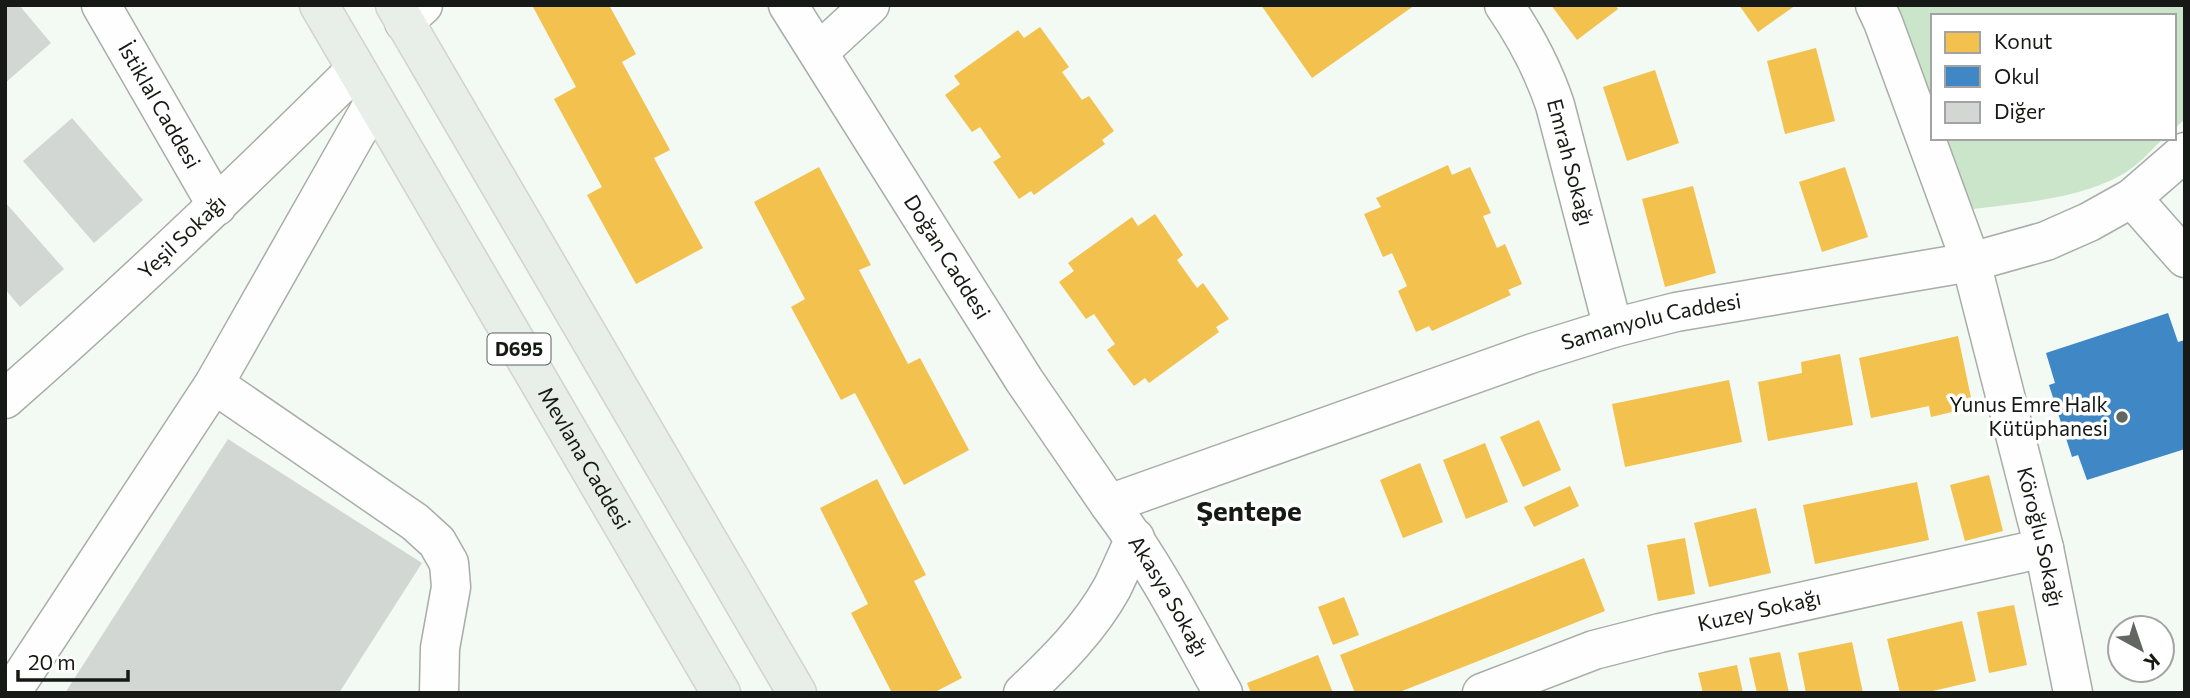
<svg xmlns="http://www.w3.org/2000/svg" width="2190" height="698" font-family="Commissioner,sans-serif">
  <rect width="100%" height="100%" fill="#f3f9f3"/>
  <g fill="#cbe5cb">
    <polygon points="1896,5 2185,5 2185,119 2174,129 2174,16 1933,16 1933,103"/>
    <path d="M1946,138H2164C2153,148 2143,160 2132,168C2091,198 2021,203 1973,209Z"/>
  </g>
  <g fill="#f2c14e">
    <polygon points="532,5 609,5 636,54 622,62 670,150 654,158 703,248 636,284 587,195 602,187 554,99 576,87"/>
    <polygon points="1261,5 1415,5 1312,78"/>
    <polygon points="1551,5 1615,5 1618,9 1577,40"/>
    <polygon points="1739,5 1796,5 1758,32"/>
    <polygon points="1040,27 1069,67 1062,72 1082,100 1089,96 1114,131 1102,140 1105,144 1034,195 1031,191 1019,199 993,162 1001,157 980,127 972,132 945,95 960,84 954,76 1018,30 1024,38"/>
    <polygon points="1816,48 1835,121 1785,134 1767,61"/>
    <polygon points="1655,70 1679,143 1627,161 1603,87"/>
    <polygon points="1448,165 1452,175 1470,167 1491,213 1483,216 1497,248 1505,244 1522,284 1508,290 1511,295 1432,331 1429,326 1416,332 1398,291 1407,286 1392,253 1383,257 1364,214 1381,207 1376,198"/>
    <polygon points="819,167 871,265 859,270 908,364 920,358 969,450 904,485 855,393 841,400 791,307 805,299 754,202"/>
    <polygon points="1845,167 1868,237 1822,252 1799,182"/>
    <polygon points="1693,186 1716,273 1665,287 1642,199"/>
    <polygon points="1155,214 1183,255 1177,260 1197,288 1203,283 1229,319 1216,327 1219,332 1149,383 1145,378 1134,386 1107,350 1115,344 1094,314 1086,319 1059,282 1074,271 1068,263 1132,217 1138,226"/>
    <polygon points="1958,336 1973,407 1931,417 1929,406 1871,418 1859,358"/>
    <polygon points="1840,354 1853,425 1768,441 1758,382 1802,373 1801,362"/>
    <polygon points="1729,380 1742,442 1625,467 1612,404"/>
    <polygon points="1539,420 1561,470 1523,487 1500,437"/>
    <polygon points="1485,443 1508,502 1466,519 1443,460"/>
    <polygon points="1420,463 1443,522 1403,538 1380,480"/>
    <polygon points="1989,475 2003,531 1965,541 1950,485"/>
    <polygon points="877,479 926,575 914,581 962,678 933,693 892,693 851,613 868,604 820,508"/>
    <polygon points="1917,482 1929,540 1815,564 1803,505"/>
    <polygon points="1570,486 1579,506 1534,527 1524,507"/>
    <polygon points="1756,508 1771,573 1709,587 1694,523"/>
    <polygon points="1685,538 1695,594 1658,601 1647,545"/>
    <polygon points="1584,558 1605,611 1397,693 1355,693 1340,655"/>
    <polygon points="1344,597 1359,635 1333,645 1318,607"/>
    <polygon points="2014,605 2027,665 1989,673 1977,612"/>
    <polygon points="1962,621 1976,681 1924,693 1900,693 1887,639"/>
    <polygon points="1852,642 1863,693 1806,693 1798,653"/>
    <polygon points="1780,652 1789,693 1757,693 1749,658"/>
    <polygon points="1318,655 1333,693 1251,693 1247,683"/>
    <polygon points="1737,665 1743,693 1703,693 1698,673"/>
  </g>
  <polygon fill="#3f88c5" points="2168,313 2178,342 2185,340 2185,449 2087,480 2078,455 2072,457 2049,385 2055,383 2046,353"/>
  <g fill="#d3d7d3">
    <polygon points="5,5 19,5 51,43 5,83"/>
    <polygon points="72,118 143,200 94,243 23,161"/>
    <polygon points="5,202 64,269 20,307 5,289"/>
    <polygon points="228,439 422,563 339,693 65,693"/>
  </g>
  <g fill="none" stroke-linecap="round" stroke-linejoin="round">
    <defs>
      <g id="minor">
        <path id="s1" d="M1504,5C1526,37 1543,69 1555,105L1613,328"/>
        <path id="s2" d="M1875,5L1883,22L1971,262L2044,548L2073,693"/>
        <polyline points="819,52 870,5"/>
        <polyline points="2132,198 2185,258"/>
        <polyline points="214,384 415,522 437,542 449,563 451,587 440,648 439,693"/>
        <path id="s3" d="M5,399C126,293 241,183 355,70"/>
        <path id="s4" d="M1109,504C1154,563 1187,628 1223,693"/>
        <polyline points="11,693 214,384 374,102"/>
        <path d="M1023,693C1056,662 1090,628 1112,588C1120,572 1127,555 1135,538"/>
        <path id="s5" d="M1482,693L1594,650L1660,633L2044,548"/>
      </g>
      <g id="tertiary">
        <path id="s6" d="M101,5L217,206"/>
        <path id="s7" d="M788,5L1024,380L1109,504L1533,353L1613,328L1676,312L1971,262L2046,241L2089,222L2132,198L2185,152"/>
        <polyline points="404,22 423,5"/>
      </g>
      <g id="primary">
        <path id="s8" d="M319,5L721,693"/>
        <polyline points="395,5 797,693"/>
      </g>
    </defs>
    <use href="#minor" stroke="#a8ada8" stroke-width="41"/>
    <use href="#tertiary" stroke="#a8ada8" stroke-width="41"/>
    <use href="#primary" stroke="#d1d3d1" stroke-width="41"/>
    <use href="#minor" stroke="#fdfefd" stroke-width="38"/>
    <use href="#tertiary" stroke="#fdfefd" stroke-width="38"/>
    <use href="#primary" stroke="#e8eee8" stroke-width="38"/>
  </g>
  <circle fill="#636763" stroke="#fff" stroke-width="2.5" cx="2122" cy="417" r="7"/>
  <g text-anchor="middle" stroke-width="7" stroke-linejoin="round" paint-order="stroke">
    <rect fill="#fff" stroke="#5c5e5c" stroke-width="2" x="487.5" y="333.5" width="63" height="31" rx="5"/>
    <g font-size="19" font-weight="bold" fill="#161916">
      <text x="519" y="356">D695</text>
    </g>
    <g font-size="21" fill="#161916" stroke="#fff">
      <text dy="7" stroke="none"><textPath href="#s6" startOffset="116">İstiklal Caddesi</textPath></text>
      <text dy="7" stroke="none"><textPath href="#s1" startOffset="172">Emrah Sokağı</textPath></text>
      <text dy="7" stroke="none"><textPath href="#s3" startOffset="240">Yeşil Sokağı</textPath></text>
      <text dy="7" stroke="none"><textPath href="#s7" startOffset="298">Doğan Caddesi</textPath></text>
      <text dy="7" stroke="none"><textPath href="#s7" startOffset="1166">Samanyolu Caddesi</textPath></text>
      <text dy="7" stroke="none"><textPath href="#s8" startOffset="525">Mevlana Caddesi</textPath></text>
      <text dy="7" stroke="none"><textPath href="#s2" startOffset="558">Köroğlu Sokağı</textPath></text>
      <text dy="7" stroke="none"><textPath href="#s4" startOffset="110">Akasya Sokağı</textPath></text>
      <text dy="7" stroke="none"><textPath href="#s5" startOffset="290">Kuzey Sokağı</textPath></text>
    </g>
    <g font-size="21" fill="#161916" stroke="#fff" text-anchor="end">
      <text x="2108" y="412">Yunus Emre Halk<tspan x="2108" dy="24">Kütüphanesi</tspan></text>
    </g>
    <g font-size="28" font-weight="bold" fill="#161916" stroke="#fff">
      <text x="1249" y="521">Şentepe</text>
    </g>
  </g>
  <rect width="2190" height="698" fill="none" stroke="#161916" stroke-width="14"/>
  <rect x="1931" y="14" width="245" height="126" fill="#ffffff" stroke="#a2a3a2" stroke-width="2"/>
  <rect x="1945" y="32" width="35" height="21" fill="#f2c14e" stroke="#a2a3a2" stroke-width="2"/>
  <text x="1994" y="49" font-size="21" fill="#161916">Konut</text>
  <rect x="1945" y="66" width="35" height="21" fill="#3f88c5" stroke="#a2a3a2" stroke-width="2"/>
  <text x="1994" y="84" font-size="21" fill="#161916">Okul</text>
  <rect x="1945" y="102" width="35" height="21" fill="#d3d7d3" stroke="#a2a3a2" stroke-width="2"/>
  <text x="1994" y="119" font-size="21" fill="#161916">Diğer</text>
  <g transform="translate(2141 649) rotate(140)"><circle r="33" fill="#ffffff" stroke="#a2a3a2" stroke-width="2"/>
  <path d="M0-5L12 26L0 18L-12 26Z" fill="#636763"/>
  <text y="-10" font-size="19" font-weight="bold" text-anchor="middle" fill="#161916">K</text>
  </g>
  <path d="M18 670v10h110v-10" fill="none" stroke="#161916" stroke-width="3.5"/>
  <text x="28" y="670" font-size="21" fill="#161916" stroke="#ffffff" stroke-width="5" paint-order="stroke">20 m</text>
</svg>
